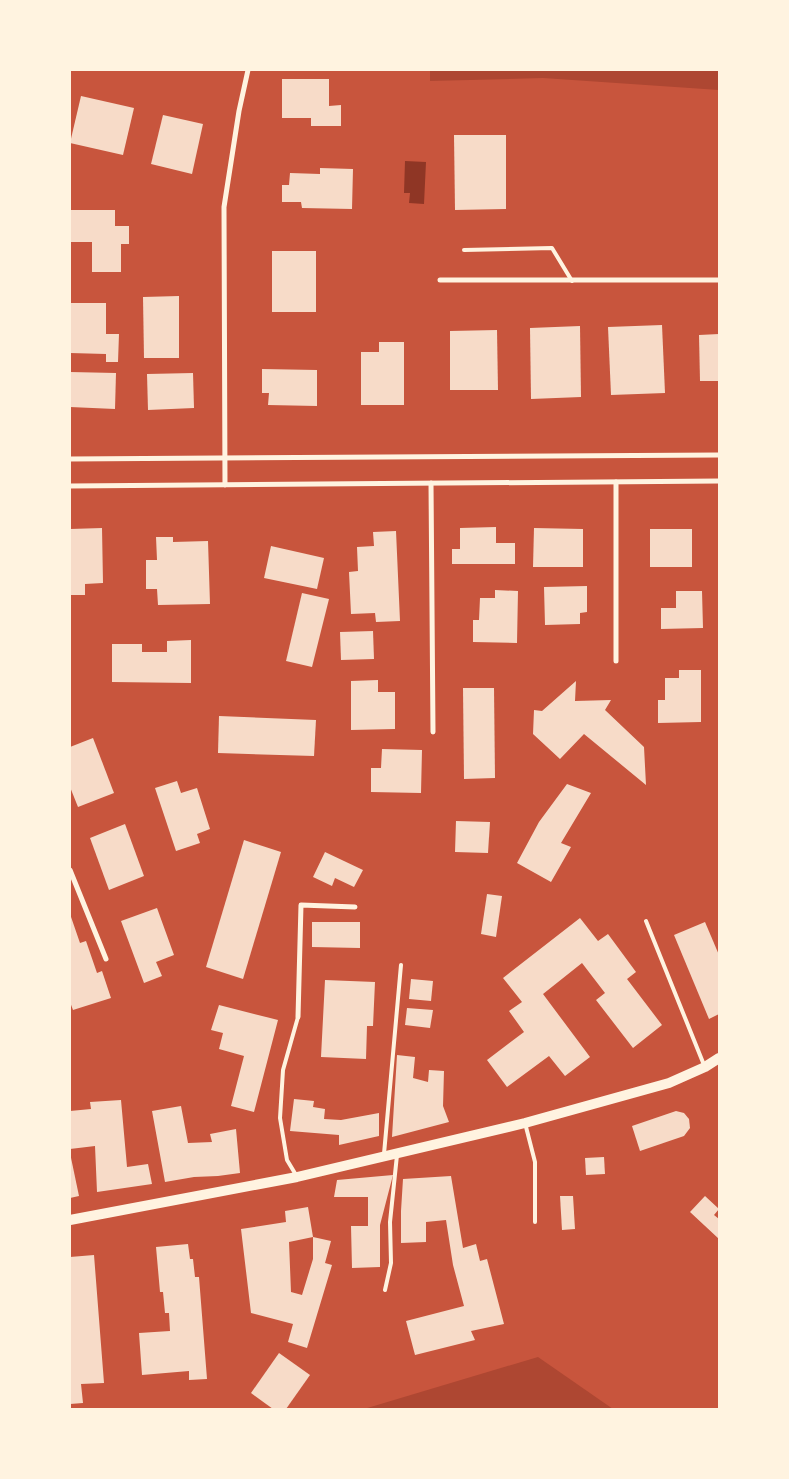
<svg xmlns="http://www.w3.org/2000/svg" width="789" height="1479" font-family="'Titillium Web',sans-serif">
  <rect width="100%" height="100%" fill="#c8553d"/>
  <g fill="#ae4732">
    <polygon points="430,70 719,70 719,90 543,78 430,81"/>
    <polygon points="538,1357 613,1409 364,1409"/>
  </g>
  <polygon fill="#8f3625" points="405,161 426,162 424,204 409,203 410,193 404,193"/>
  <g fill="#f7dbc8">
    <polygon points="282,79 329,79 329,106 341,105 341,126 311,126 311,118 282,118"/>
    <polygon points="81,96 134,108 123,155 70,143"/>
    <polygon points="163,115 203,124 192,174 151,164"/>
    <polygon points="454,135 506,135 506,209 455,210"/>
    <polygon points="320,168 353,169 352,209 302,208 301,202 282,202 282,185 289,185 290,173 320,174"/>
    <polygon points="70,210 115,210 115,226 129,226 129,244 121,244 121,272 92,272 92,242 70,242"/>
    <rect x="272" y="251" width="44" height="61"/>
    <polygon points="179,296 179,358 144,358 143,297"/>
    <polygon points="71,303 106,303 106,334 119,334 118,362 106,362 106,354 70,353"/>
    <polygon points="662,325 665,393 611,395 608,327"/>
    <polygon points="580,326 581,397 531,399 530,328"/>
    <polygon points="497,330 498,390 450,390 450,331"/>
    <polygon points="719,334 719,381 700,381 699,335"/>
    <polygon points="379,342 404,342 404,405 361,405 361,352 379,352"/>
    <polygon points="262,369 317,370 317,406 268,405 269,393 262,393"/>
    <polygon points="70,372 116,373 115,409 70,407"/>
    <polygon points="193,373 194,408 148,410 147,374"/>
    <polygon points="496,527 496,543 515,543 515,564 452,564 452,549 460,549 460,528"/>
    <polygon points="102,528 103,583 85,584 85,595 70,595 70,529"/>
    <polygon points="534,528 583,529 583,567 533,567"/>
    <rect x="650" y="529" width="42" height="38"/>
    <polygon points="396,531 400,621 376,622 375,613 351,614 349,572 358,571 357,547 374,546 373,532"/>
    <polygon points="156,537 173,537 173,542 208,541 210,604 158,605 157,589 146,589 146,560 157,560"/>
    <polygon points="271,546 324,558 317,589 264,578"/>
    <polygon points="587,586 587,612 580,613 580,624 545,625 544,587"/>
    <polygon points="495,590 518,591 517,643 473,642 473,620 479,620 480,598 495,598"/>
    <polygon points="676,591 702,591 703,628 661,629 661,608 676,608"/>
    <polygon points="302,593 329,599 312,667 286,661"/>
    <polygon points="373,631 374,659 341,660 340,632"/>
    <polygon points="191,640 191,683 112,682 112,644 142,644 142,652 167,652 167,641"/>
    <polygon points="679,670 701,670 701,722 658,723 658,700 665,700 665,678 679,678"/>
    <polygon points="378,680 378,692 395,692 395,729 351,730 351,681"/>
    <polygon points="576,681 575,701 611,700 605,710 644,747 646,785 584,734 560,759 533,734 534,710 542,711"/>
    <polygon points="463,688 494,688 495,778 464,779"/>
    <polygon points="219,716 316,720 314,756 218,753"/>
    <polygon points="93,738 114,793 78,807 70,787 70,747"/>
    <polygon points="382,749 422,750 421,793 371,792 371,768 381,768"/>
    <polygon points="177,781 181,793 197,788 210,829 197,834 200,843 176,851 155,788"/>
    <polygon points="567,784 591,793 561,843 571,847 551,882 517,863 539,822"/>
    <polygon points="456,821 490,822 488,853 455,852"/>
    <polygon points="125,824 144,876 109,890 90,838"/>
    <polygon points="244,840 281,852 243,979 206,967"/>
    <polygon points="325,852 363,870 354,887 335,878 332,886 313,877"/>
    <polygon points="487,894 502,896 496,937 481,934"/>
    <polygon points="157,908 174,955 156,962 162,976 144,983 121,921"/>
    <polygon points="70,914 80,943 86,941 97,973 102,971 111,998 73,1010 70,1002"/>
    <polygon points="580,918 598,941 608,934 636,972 627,979 662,1025 633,1048 596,1000 605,993 582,963 543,994 590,1057 565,1076 549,1056 507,1087 487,1060 524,1032 509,1011 522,1002 503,978"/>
    <polygon points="312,922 360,922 360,948 312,947"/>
    <polygon points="705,922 719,955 719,1014 709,1019 674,935"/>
    <polygon points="411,979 433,981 431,1001 409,999"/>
    <polygon points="325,980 375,982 373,1026 367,1026 366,1059 321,1057"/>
    <polygon points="219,1005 278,1020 254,1112 231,1106 244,1056 219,1049 223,1033 211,1030"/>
    <polygon points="407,1008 433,1010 430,1028 405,1025"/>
    <polygon points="397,1055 415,1057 413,1078 428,1082 429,1070 444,1071 443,1106 449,1122 392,1137"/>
    <polygon points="294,1099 314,1101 313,1107 325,1109 324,1119 341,1120 379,1113 379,1136 339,1145 339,1135 290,1131"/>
    <polygon points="121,1100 127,1167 148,1164 152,1184 97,1192 95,1146 70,1149 70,1111 91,1109 90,1102"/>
    <polygon points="181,1106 188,1143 212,1142 210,1134 236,1129 240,1173 218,1176 194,1177 165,1182 152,1111"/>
    <polygon points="676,1111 684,1113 689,1119 690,1128 684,1136 640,1151 632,1126"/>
    <polygon points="70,1153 79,1196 70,1198"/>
    <polygon points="604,1157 605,1174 586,1175 585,1158"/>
    <polygon points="393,1175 380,1225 380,1267 352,1268 351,1226 368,1226 368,1197 334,1197 337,1180"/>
    <polygon points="451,1176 463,1248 476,1244 480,1261 487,1259 504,1324 471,1331 475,1340 415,1355 406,1321 464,1306 453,1265 446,1220 426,1222 426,1242 401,1243 401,1211 403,1179"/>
    <polygon points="560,1196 573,1196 575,1229 562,1230"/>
    <polygon points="705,1196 719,1209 714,1215 719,1219 719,1239 690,1212"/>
    <polygon points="308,1207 313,1237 289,1242 291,1292 302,1295 313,1259 313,1237 331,1241 325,1263 332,1265 307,1348 288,1342 293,1324 251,1313 241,1229 286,1222 285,1211"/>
    <polygon points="188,1244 190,1259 193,1259 195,1277 199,1277 207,1379 189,1380 189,1371 142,1375 139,1333 170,1331 169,1313 165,1313 163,1292 160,1292 156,1247"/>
    <polygon points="94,1255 104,1383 81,1384 83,1403 70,1404 70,1257"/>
    <polygon points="279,1353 310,1375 286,1409 273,1409 251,1393"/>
  </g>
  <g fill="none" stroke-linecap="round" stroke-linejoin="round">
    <g stroke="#fff3e0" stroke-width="4">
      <polyline points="464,250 552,248 572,281"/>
      <polyline points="646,921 704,1065"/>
      <polyline points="525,1123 535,1162 535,1222"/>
      <polyline points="384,1154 401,965"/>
      <polyline points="296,1175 287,1160 280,1118 283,1070 298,1017"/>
      <polyline points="385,1290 391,1263 390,1222 397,1155"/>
    </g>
    <g stroke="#fff3e0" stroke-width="5">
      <polyline points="440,280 719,280"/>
      <polyline points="70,459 719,455"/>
      <polyline points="616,482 616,661"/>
      <polyline points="431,483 433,732"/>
      <polyline points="225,485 224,207 239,111 248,70"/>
      <polyline points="70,486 719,481"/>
      <polyline points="70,870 106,959"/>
      <polyline points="298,1017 301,905 355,907"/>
    </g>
    <polyline stroke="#fff3e0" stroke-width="10" points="70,1220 297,1177 525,1123 669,1083 705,1067 719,1058"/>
  </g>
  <rect width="789" height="1479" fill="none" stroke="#fff3e0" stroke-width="142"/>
</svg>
